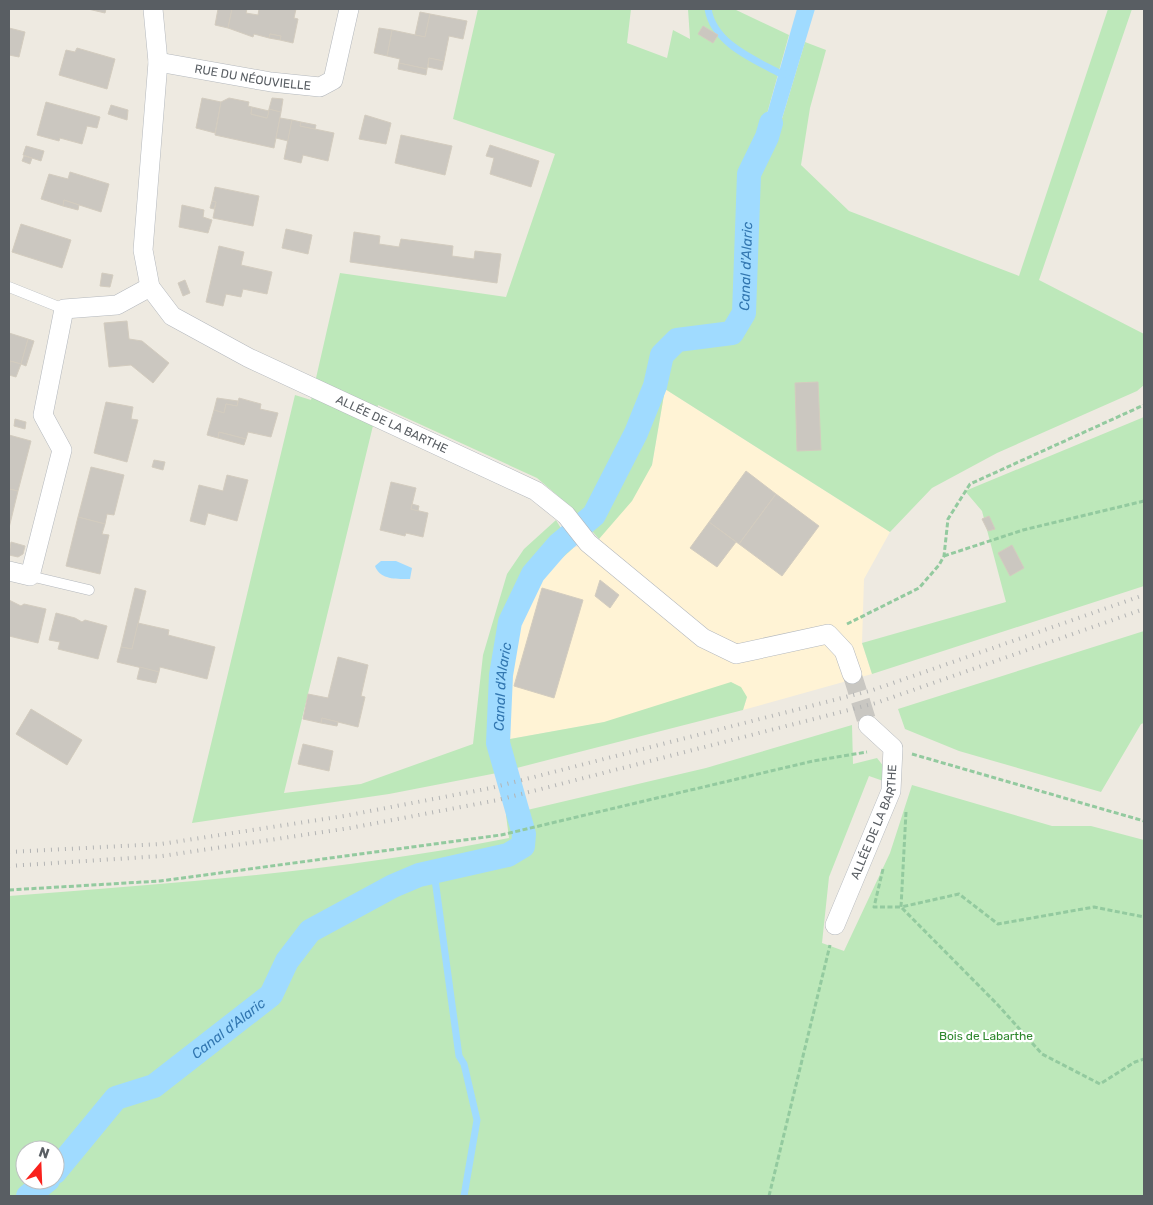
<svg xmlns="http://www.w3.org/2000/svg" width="1153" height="1205" font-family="Rubik,sans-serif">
  <rect width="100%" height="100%" fill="#eeeae1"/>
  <polygon fill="#fff3d5" points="665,389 890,532 864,579 862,643 872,674 743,710 747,697 510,739 511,665 523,608 541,579 573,548 599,539 652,465"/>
  <g fill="#bde8ba" fill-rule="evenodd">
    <path d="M478,9H631L627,43L667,58L673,30L690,39L688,9H734L789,35L763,128L753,149L768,155L778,132L805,42L826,50L810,108L801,165L849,211L1019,276L1108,9H1132L1039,280L1144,334V385L1137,391L997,453L932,488L890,532L665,389L652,465L632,501L599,539L571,507L537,478L378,405L284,793L361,784L473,744L483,655L507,574L524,549L556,520L573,548C563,558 549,568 540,580C507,625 511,685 510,739L604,722L731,682L741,687L747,697L743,710L497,773L389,794L192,823L295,395L311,400L340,273L506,297L555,154L453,119Z"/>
    <polygon points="1144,417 1144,586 872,674 862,643 1006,602 982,511 965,491"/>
    <polygon points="1144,631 1144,723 1141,724 1101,792 959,751 905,729 898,709"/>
    <path d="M852,725L853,764L877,758L888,772L892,784L869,776L829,877L822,943L844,951L890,853L912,785L1052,826H1091L1144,840V1196H9V896C176,883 345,871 509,838L506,815L706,768ZM25,1150H55V1180H25Z"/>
  </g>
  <g fill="#a0dbff">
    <polygon points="797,9 815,9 778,132 769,156 753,150 763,128"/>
    <path d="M381,561H396L412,568L410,579C397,579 380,580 375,566Z"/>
  </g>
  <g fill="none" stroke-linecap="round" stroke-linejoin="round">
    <g stroke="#a0dbff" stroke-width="7">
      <path d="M708,9C714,43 751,58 779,73L786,74"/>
      <polyline points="434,872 459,1056 464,1064 477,1120 464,1196"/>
    </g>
    <g stroke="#a0dbff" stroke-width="24">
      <path id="s1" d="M55,1172L116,1098L154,1086L271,995L287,961L310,931L393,886L419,875L508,855L523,846L524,834L498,743L501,675L510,622L533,574L558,545L594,515L636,433L655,386L662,355L677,340L732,333L744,313L749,174L767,137L771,123"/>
      <polyline points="28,1196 48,1180"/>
    </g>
  </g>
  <g fill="#cbc7c0" stroke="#d3ccbf">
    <polygon points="88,9 106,9 105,13"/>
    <polygon points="218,9 232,9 228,28 215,25"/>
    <polygon points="232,9 247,9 246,13 258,15 259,9 296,9 294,18 298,19 293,43 280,40 281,36 270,34 269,38 254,34 253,37 228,28"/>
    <polygon points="420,12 430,14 425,37 415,35"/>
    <polygon points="430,14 467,21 463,39 449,36 444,61 429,58 427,69 399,63 400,59 387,56 392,30 425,37"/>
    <polygon points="703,26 718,35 713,43 698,34"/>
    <polygon points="9,28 25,32 19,57 9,55"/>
    <polygon points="379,28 392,30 387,56 374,53"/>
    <polygon points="270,34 281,36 280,40 269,38"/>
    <polygon points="77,48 115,59 107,89 59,75 66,50 75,52"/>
    <polygon points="429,58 444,61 442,70 428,67"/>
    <polygon points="399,63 427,69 426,75 398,69"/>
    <polygon points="202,98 221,102 215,133 196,128"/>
    <polygon points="229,98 249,102 248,106 252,107 251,114 267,118 269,109 281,112 274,148 215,135 221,102"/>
    <polygon points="272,98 283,99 281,112 269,109"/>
    <polygon points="46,102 100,117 97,128 87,126 82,144 60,138 59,141 37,135"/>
    <polygon points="111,105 128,110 127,120 108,114"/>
    <polygon points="252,107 269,111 267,118 251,114"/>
    <polygon points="365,115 391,123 386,144 359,139"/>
    <polygon points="280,118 292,120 288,141 276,138"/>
    <polygon points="292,120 301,122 300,126 334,133 328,161 303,155 301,163 284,159"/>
    <polygon points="301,122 316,125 315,129 300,126"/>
    <polygon points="401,135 452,146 445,175 395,163"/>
    <polygon points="490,145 539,161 531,187 490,174 494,158 486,156"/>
    <polygon points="26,146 44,151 41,161 23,155"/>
    <polygon points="24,156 32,158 30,164 22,161"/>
    <polygon points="70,172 109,184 101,212 64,200 63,206 41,199 49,174 68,179"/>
    <polygon points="215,187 259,196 253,226 213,218 216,202 212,201"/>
    <polygon points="64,200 79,205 78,210 63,206"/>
    <polygon points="212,201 216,202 214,209 210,208"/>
    <polygon points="182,205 204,210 203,217 212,220 208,233 179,227"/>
    <polygon points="21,224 71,240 62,268 12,252"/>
    <polygon points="286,229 312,235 308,254 282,248"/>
    <polygon points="354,232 380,236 379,244 399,247 401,239 453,246 452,256 474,259 475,251 501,254 497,283 350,262"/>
    <polygon points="219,246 244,252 241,265 272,272 267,294 243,289 241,297 226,294 223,306 206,302"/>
    <polygon points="102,273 113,275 110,287 100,286"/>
    <polygon points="185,280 190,293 183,296 178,283"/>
    <polygon points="127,321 129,339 142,341 169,363 153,383 131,365 109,367 104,323"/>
    <polygon points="9,333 28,339 21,364 10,361 9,366"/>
    <polygon points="28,339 34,341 26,366 21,364"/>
    <polygon points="10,361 21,364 16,377 9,375"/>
    <polygon points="818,382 821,450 797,451 795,383"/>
    <polygon points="217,398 238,401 237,406 226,404 224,413 214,410"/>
    <polygon points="239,398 261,404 260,409 278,413 271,437 248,432 246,439 219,432 218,438 207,435 214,410 224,413 226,404 237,406"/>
    <polygon points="106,402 133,407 131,419 138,420 127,462 94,453"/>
    <polygon points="15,419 26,422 25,429 14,426"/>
    <polygon points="219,432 246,439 244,445 218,438"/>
    <polygon points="9,435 31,441 18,491 9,489"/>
    <polygon points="154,460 165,462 163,470 152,467"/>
    <polygon points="91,467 124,475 114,515 107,514 105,524 78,517"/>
    <polygon points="746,471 776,494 739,544 709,522"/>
    <polygon points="227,475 248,480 237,521 208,513 205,525 190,521 199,485 223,491"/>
    <polygon points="391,482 416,488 411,509 428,513 423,537 406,533 405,536 380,530"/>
    <polygon points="9,489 18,491 9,528"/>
    <polygon points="776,494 819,526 782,576 739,544"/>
    <polygon points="412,504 419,506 418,511 411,509"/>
    <polygon points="989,516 995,529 988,531 982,519"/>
    <polygon points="78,517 105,524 102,534 109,535 100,574 66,566"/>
    <polygon points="709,522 736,542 717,567 690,548"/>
    <polygon points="11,542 25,546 23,554 18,557 9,555"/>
    <polygon points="1012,545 1024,568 1010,576 998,553"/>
    <polygon points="600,580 619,595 610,608 595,596"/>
    <polygon points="135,588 146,591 132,649 121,647"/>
    <polygon points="542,588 583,600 554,698 514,686"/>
    <polygon points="9,600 21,606 24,604 46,609 38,643 9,636"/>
    <polygon points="56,613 75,618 82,622 85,620 107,626 98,659 58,649 60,642 49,640"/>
    <polygon points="138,623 169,630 168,635 215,647 207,679 160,667 159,672 117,662 121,647 132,649"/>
    <polygon points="338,657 368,665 361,696 365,697 358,727 322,718 321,723 303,719 308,694 328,698"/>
    <polygon points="140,667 159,672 156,683 137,679"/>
    <polygon points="31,709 82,740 67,765 16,734"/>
    <polygon points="322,718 338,722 337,726 321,723"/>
    <polygon points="303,744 333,751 329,771 298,764"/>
  </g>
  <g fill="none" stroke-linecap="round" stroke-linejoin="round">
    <polyline stroke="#c9c7c2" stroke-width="19" stroke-dasharray="19 9" stroke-linecap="butt" points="852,674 868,725"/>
    <defs>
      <g id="lane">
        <polyline points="9,287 64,309"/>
        <polyline points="30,576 89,590"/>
      </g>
      <g id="street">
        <path id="s2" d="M153,9L158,62L143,250L150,287L172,316L249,358L536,491L566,515L588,543L703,638L736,654L828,634L844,651L852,674"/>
        <path id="s3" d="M158,62L271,82L320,87L333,80L349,9"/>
        <polyline points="9,571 30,576 62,450 43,415 64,309 117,305 150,287"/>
        <path id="s4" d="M835,925L891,791L893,748L868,725"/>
      </g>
    </defs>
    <use href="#lane" stroke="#b4b8bd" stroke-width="11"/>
    <use href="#street" stroke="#b4b8bd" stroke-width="20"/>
    <g stroke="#93ca9f" stroke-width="3" stroke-dasharray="5 2.5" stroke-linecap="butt">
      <polyline points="944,556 1023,530 1144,501"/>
      <polyline points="847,624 919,588 939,565 944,556 948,519 970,484 1144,405"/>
      <polyline points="912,754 1144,821"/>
      <polyline points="906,812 901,907 959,894 998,924 1094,907 1144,917"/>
      <polyline points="883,869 874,907 901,907 997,1004 1042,1054 1100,1084 1135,1062 1144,1059"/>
      <polyline points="9,890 160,881 501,835 813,761 867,752"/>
      <polyline points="769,1196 830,945"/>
    </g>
    <use href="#lane" stroke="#fff" stroke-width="10"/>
    <use href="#street" stroke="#fff" stroke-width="19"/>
    <g stroke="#b3b4b4" stroke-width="4" stroke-dasharray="1 6" stroke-linecap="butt">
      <polyline points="9,852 161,844 344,816 491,788 873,690 1144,595"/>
      <polyline points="9,866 162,856 350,828 498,800 876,703 1144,609"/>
    </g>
  </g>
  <g text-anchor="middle" stroke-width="4.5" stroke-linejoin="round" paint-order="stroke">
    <g font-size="12" fill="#595e63" stroke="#fff">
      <text dy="4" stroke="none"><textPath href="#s3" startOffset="96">RUE DU NÉOUVIELLE</textPath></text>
      <text dy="4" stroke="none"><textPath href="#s2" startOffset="561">ALLÉE DE LA BARTHE</textPath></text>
      <text dy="4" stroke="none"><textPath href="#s4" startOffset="111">ALLÉE DE LA BARTHE</textPath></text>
    </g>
    <g font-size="12" fill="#2e872d" stroke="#fff">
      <text x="986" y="1040">Bois de Labarthe</text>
    </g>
    <g font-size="14" font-style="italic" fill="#3277b1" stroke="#fff">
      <text dy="5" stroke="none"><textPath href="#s1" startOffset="1279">Canal d'Alaric</textPath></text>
      <text dy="5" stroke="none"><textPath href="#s1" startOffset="754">Canal d'Alaric</textPath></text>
      <text dy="5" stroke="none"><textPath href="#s1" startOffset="230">Canal d'Alaric</textPath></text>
    </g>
  </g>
  <rect width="1153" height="1205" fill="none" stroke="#595e63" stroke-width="20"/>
  <g transform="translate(40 1165) rotate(19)"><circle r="24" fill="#ffffff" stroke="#bdbfc1"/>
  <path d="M0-4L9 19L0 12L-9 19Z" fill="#f9211c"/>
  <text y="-8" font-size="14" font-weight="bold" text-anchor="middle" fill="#595e63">N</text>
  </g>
</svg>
